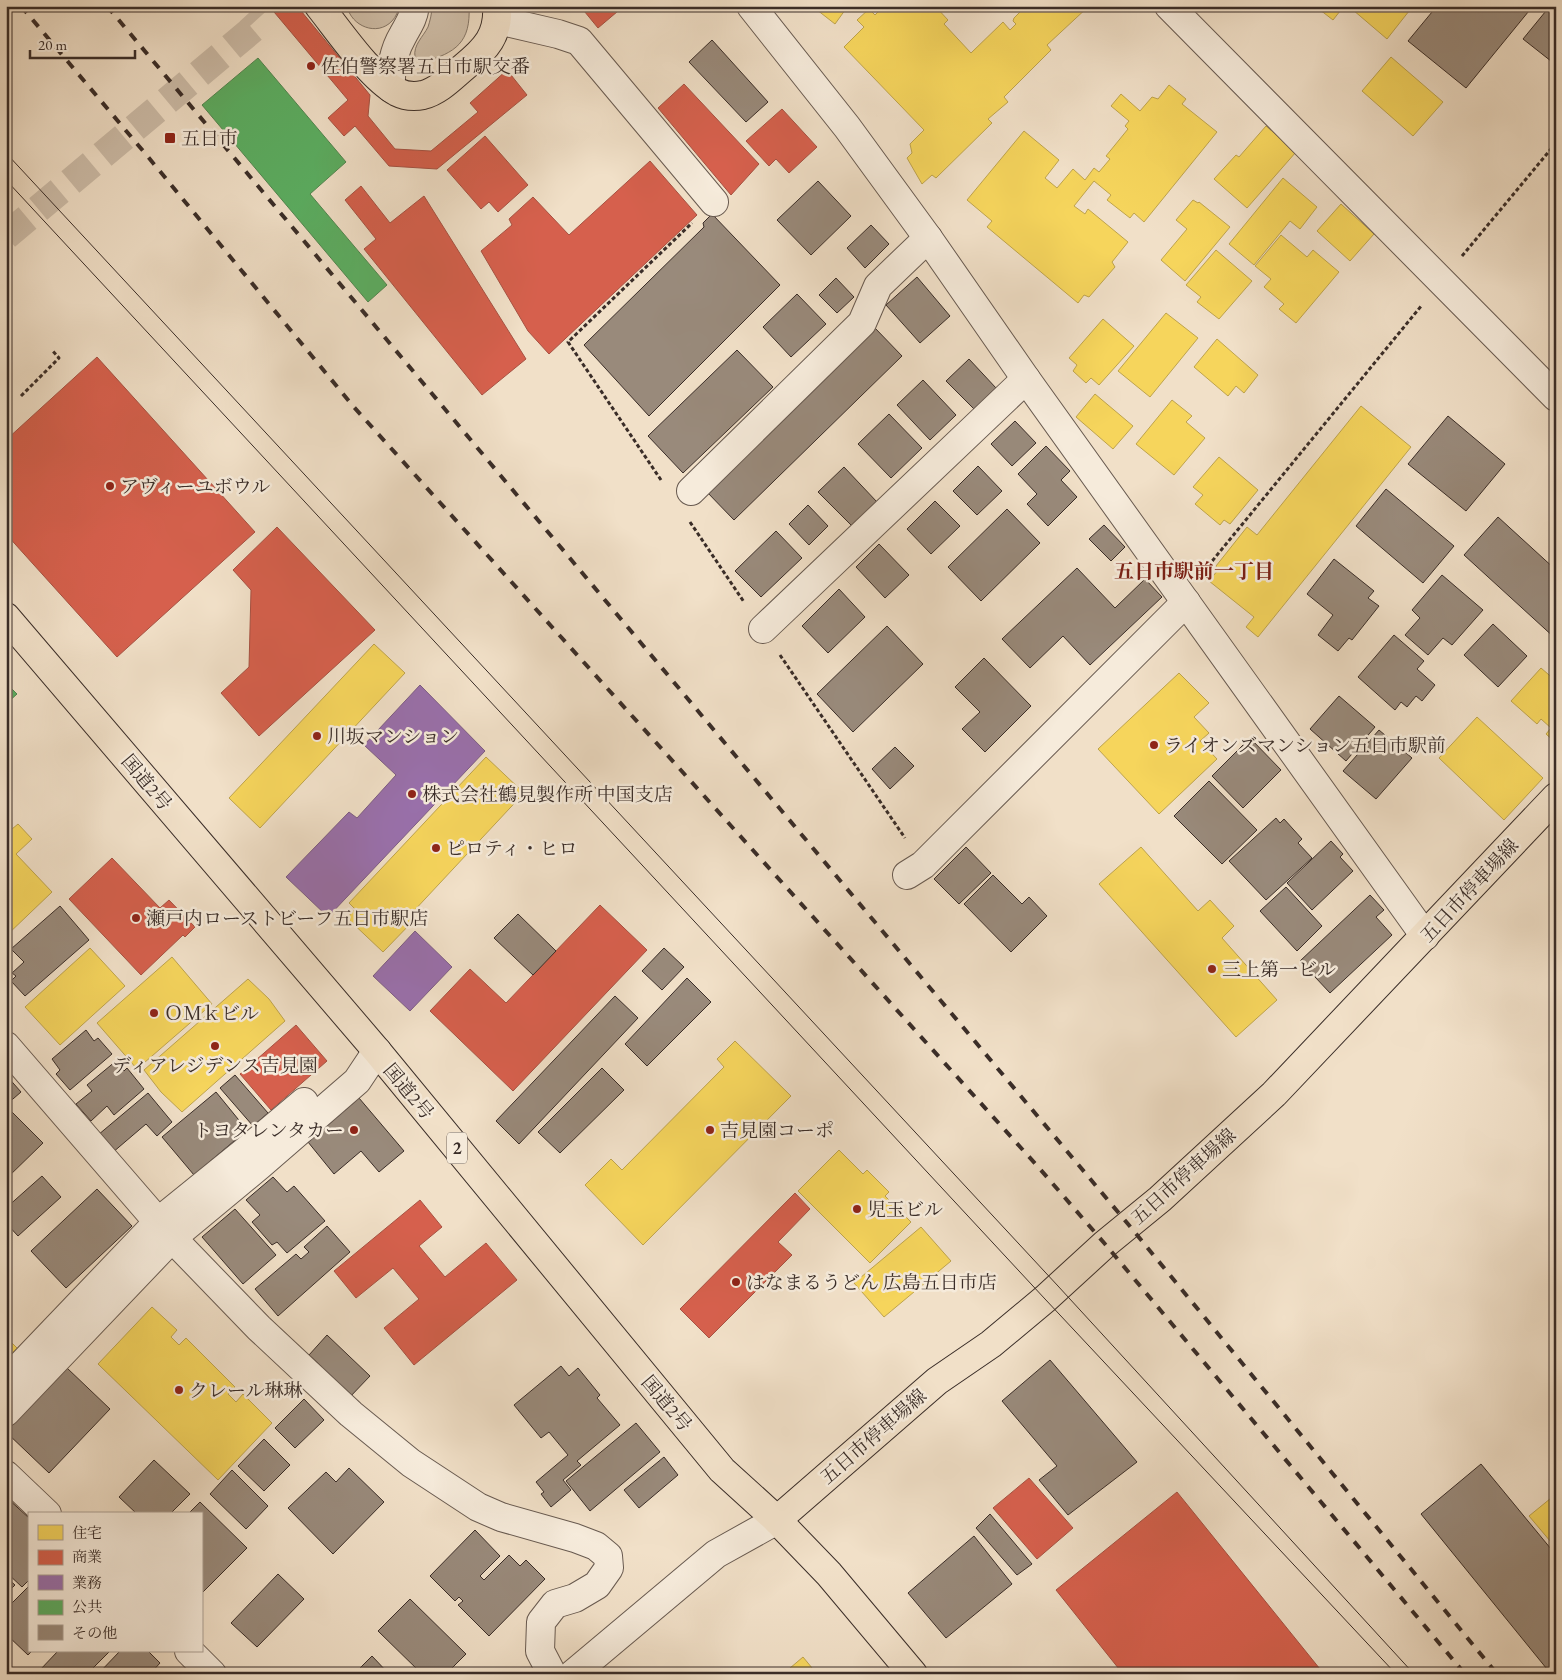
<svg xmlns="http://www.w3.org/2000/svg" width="1562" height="1680" font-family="'EB Garamond','Noto Serif JP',serif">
  <rect width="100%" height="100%" fill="#f1e0c8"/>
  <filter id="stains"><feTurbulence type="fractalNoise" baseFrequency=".004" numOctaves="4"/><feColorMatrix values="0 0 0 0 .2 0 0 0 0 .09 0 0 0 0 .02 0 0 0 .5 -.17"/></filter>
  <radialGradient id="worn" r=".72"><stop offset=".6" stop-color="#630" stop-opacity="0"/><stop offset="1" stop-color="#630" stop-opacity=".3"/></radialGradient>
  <g fill="#d2c2ad" stroke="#86786a">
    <path d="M347,6H400C398,11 396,17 392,21C377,37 351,26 347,6Z"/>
    <path d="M432,6H469C471,42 456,53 423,62L415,57C413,45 423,37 428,27C430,21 432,13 432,6Z"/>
  </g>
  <g fill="#f6d55c" stroke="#bea34c">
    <polygon points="812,6 848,6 835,24"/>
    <polygon points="884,6 935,6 948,20 944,24 971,53 1003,22 1010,30 1016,24 1013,21 1014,18 1026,6 1089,6 1047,45 1051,50 1004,97 1008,102 988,119 992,123 936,178 932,175 922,184 907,158 912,153 910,144 924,130 844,47 864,27 857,20 869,9 875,15"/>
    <polygon points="1315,6 1344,6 1333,20"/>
    <polygon points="1357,6 1413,6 1387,39 1353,10"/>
    <polygon points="1391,57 1443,102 1413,136 1362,91"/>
    <polygon points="1169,85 1186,99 1182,104 1217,132 1144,222 1134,213 1130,218 1107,200 1111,195 1094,181 1074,206 1085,214 1088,209 1128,242 1112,262 1115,267 1089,297 1084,295 1078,303 987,227 992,221 967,200 1024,131 1059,160 1045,178 1057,188 1073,169 1085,180 1094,168 1099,172 1110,159 1106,156 1128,129 1125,126 1129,121 1111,106 1121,94 1140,111 1152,97 1158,99"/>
    <polygon points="1266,126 1296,152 1247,208 1214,179 1236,155 1239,157"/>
    <polygon points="1283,178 1317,207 1300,229 1290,221 1254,265 1229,244"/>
    <polygon points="1193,200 1198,203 1199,202 1230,227 1185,281 1161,260 1187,229 1176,220"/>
    <polygon points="1341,204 1374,234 1350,261 1317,231"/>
    <polygon points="1281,235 1307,257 1313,250 1339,272 1296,323 1279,309 1284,304 1264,287 1271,279 1255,266"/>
    <polygon points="1216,250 1252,281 1219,319 1197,302 1201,297 1186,285"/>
    <polygon points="1166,313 1198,338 1150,397 1118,371"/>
    <polygon points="1103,319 1134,346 1099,385 1091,378 1086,383 1073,371 1077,365 1069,358"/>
    <polygon points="1217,339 1258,375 1244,393 1236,386 1228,396 1194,367"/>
    <polygon points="1095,394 1133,426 1113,449 1076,417"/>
    <polygon points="1172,400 1192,416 1186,422 1205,438 1174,475 1136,444"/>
    <polygon points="1361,406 1411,447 1258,637 1246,627 1254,617 1209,581 1218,570 1216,566 1247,527 1257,535"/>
    <polygon points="1219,457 1258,490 1230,524 1224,520 1220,525 1195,504 1203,495 1193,487"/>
    <polygon points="374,644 405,673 260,828 229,798"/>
    <polygon points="1541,668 1556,681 1556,743 1546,734 1551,728 1541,719 1537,724 1511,701"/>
    <polygon points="1179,673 1209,703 1194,717 1209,733 1200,741 1217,759 1159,814 1098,749"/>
    <polygon points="1477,717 1543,778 1504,820 1439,758"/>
    <polygon points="486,757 524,793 411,914 415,919 383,952 347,918 355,909 349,903"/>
    <polygon points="18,824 32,839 16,854 52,892 6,936 6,834"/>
    <polygon points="1141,847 1198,911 1210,900 1234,926 1222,938 1277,1000 1236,1037 1099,884"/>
    <polygon points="90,948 125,986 60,1045 25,1007"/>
    <polygon points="172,957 212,1004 137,1069 97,1023"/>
    <polygon points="248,979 269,999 285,1021 182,1112 161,1092 144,1070"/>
    <polygon points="735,1041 791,1096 643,1245 585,1185 611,1159 622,1170 724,1067 717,1059"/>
    <polygon points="839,1150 863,1174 867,1170 889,1192 885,1196 911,1222 870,1263 798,1191"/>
    <polygon points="921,1227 951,1261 884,1317 854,1283"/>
    <polygon points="152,1307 177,1330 171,1337 179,1345 186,1338 235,1387 228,1394 236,1402 243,1394 272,1423 218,1480 98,1364"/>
    <polygon points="6,1330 11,1335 7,1338 18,1349 6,1362"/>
    <polygon points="1556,1413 1556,1436 1552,1435"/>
    <polygon points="1556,1494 1556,1548 1529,1516"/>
    <polygon points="803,1657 817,1674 783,1674"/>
  </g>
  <g fill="#d6604d" stroke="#a75142">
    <polygon points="269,6 297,6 370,95 368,116 395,149 431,151 478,112 470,103 507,70 527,95 437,169 389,166 355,126 344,136 328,118 348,100"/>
    <polygon points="580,6 624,6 598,28"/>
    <polygon points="684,84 759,164 731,195 658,108"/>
    <polygon points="782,109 817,147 789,173 776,159 769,166 746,141"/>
    <polygon points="485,136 528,185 498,212 489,202 481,209 447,170"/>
    <polygon points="650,161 697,215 549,354 528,331 481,251 512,225 509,219 533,197 569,235"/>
    <polygon points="361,186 390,223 424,196 526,359 482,395 364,249 376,239 345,200"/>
    <polygon points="97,357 255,532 117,657 6,534 6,440"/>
    <polygon points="277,527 375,630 259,736 221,693 249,667 251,590 233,570"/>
    <polygon points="112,858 160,908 169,900 195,927 185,937 183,935 141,975 69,899"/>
    <polygon points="600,905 647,950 513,1091 430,1011 470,969 506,1003"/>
    <polygon points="296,1025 327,1061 271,1110 240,1074"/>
    <polygon points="795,1193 810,1209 778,1242 792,1255 709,1338 680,1309"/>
    <polygon points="420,1200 442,1227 419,1246 445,1277 486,1243 517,1280 414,1365 384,1328 419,1299 393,1268 356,1298 334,1271"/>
    <polygon points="1029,1478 1073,1528 1037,1559 993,1508"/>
    <polygon points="1177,1492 1324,1674 1123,1674 1056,1590"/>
  </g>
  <g fill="#9970ab" stroke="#7c5c84">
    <polygon points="420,685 485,751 328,917 286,877 349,812 357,818 396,775 364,745"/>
    <polygon points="415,931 452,967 410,1011 373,976"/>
  </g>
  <g fill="#5aae61" stroke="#508750">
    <polygon points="258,58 346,162 310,194 387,285 368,302 202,105"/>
    <polygon points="6,683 17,694 6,704"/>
  </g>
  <g fill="#998a7b" stroke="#3a2d28">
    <polygon points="1437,6 1533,6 1466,88 1408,41"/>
    <polygon points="1550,6 1556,6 1556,65 1523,39"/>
    <polygon points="712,40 768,102 746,122 689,62"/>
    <polygon points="818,181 851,216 811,255 777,220"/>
    <polygon points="712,214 780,285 649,416 584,345 704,227 703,223"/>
    <polygon points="871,225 889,244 865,268 847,248"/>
    <polygon points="917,277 950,316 920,343 886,305"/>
    <polygon points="836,278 854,297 837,313 819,295"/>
    <polygon points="797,294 826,324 791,357 763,327"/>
    <polygon points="874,327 902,356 734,520 706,491"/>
    <polygon points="737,350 773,387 683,473 648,436"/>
    <polygon points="969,359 996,388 974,409 946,381"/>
    <polygon points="923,380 956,415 930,440 897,405"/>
    <polygon points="889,414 922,448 891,478 858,444"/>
    <polygon points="1448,416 1505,464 1466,511 1408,464"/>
    <polygon points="1015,421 1036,443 1012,466 991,444"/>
    <polygon points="1046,446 1070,471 1061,480 1077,497 1048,526 1027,504 1037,494 1018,474"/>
    <polygon points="978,466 1002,491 977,515 953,491"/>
    <polygon points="844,467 877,502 852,526 818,492"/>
    <polygon points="1386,489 1454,546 1423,583 1356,526"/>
    <polygon points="935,501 960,526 931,554 907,529"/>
    <polygon points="808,505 828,526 809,545 789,524"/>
    <polygon points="1007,509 1040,543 981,601 948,567"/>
    <polygon points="1498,517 1556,570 1556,639 1464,555"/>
    <polygon points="1104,525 1125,547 1111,561 1089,539"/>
    <polygon points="776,531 802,558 761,597 735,571"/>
    <polygon points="879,544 909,575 885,598 856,567"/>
    <polygon points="1334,559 1374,591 1368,598 1379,606 1352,640 1349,638 1338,651 1318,635 1333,615 1307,594"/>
    <polygon points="1077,568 1115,608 1145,579 1162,597 1090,665 1063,636 1030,668 1002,639"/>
    <polygon points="1442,575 1483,610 1452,645 1443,638 1428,655 1405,635 1420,618 1412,610"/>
    <polygon points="839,589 865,617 828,653 802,626"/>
    <polygon points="1493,624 1527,656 1498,687 1464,655"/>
    <polygon points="887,626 923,664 853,732 817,694"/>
    <polygon points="1394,635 1424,661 1417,669 1435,685 1422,701 1416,696 1407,707 1401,702 1395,710 1358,677"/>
    <polygon points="984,658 1031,706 985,752 962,729 980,712 955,687"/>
    <polygon points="1339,696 1375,727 1346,761 1310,729"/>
    <polygon points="1379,730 1412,758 1376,799 1343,771"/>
    <polygon points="1250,738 1281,770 1243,808 1212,776"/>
    <polygon points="895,747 914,766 890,789 872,769"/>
    <polygon points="1209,781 1257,830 1222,864 1174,816"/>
    <polygon points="1276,818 1280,823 1284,819 1302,839 1298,843 1312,858 1266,900 1229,861"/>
    <polygon points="1331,841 1343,854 1340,857 1353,871 1312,910 1287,883"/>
    <polygon points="966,847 991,873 959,904 934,879"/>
    <polygon points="993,875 1022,904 1029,897 1047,916 1011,952 964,904"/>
    <polygon points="1286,887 1322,926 1297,951 1260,911"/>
    <polygon points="1370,895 1384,910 1376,917 1392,935 1330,993 1300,961"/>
    <polygon points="60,906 89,940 25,996 11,981 16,976 12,973 24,962 11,949"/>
    <polygon points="518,914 556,951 533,975 494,938"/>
    <polygon points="664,948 684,967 662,990 642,971"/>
    <polygon points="687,978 711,1002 647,1066 625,1044"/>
    <polygon points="615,996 638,1018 519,1144 496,1121"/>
    <polygon points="86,1030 94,1041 98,1038 112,1054 70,1090 56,1074 60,1070 52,1059"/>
    <polygon points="116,1061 124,1071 127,1068 144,1089 114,1115 107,1106 91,1121 76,1104 92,1091 87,1085"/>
    <polygon points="602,1068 624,1090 560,1153 538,1132"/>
    <polygon points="6,1075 21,1092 6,1105"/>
    <polygon points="235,1075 268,1113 253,1126 220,1088"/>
    <polygon points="216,1092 247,1130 194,1175 162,1137"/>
    <polygon points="148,1093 172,1122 157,1136 146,1124 112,1153 98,1135"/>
    <polygon points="359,1098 404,1151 379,1172 361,1151 334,1174 308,1142"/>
    <polygon points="11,1111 43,1143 6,1179 6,1116"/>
    <polygon points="42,1176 61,1197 18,1236 6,1223 6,1208"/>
    <polygon points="273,1177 287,1192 294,1186 325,1221 287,1253 277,1242 272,1245 252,1222 260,1215 246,1200"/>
    <polygon points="97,1189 132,1226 66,1288 31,1251"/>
    <polygon points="235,1209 276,1255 243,1284 202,1237"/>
    <polygon points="327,1226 350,1252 278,1316 255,1289 296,1254 301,1259 309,1252 304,1247"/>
    <polygon points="327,1335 370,1376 348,1399 318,1371 322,1367 309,1355"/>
    <polygon points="1050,1360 1137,1462 1068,1515 1039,1480 1057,1466 1002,1401"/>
    <polygon points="561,1366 569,1376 578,1368 600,1395 597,1398 620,1425 577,1461 581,1465 563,1480 571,1490 551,1507 541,1494 544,1492 536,1482 568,1455 549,1432 541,1438 514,1405"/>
    <polygon points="67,1368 110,1409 49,1473 6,1432"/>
    <polygon points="304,1399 324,1420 295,1448 275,1428"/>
    <polygon points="636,1423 660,1452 590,1511 566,1481"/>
    <polygon points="264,1439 290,1465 264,1491 238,1466"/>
    <polygon points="664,1457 678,1475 639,1508 624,1490"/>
    <polygon points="154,1460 190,1494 170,1514 137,1514 119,1497"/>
    <polygon points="1481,1464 1556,1555 1556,1674 1551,1674 1421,1514"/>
    <polygon points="349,1468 384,1502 333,1554 288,1508 326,1472 336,1482"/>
    <polygon points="232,1470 268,1506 246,1529 210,1494"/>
    <polygon points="6,1497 29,1518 29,1580 22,1587 6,1572"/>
    <polygon points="200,1502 247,1548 201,1594 201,1514 188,1514"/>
    <polygon points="990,1514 1032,1564 1017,1575 976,1528"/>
    <polygon points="475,1530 500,1556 480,1576 484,1580 509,1555 520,1566 526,1560 545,1579 489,1636 458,1605 463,1601 459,1597 455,1601 430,1576"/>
    <polygon points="974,1536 1012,1584 946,1638 908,1593"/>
    <polygon points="278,1574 304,1599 257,1647 231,1623"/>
    <polygon points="6,1577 15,1585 6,1594"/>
    <polygon points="29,1586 29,1651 32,1651 28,1655 6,1634 6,1609"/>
    <polygon points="410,1599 466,1654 446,1674 422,1674 378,1631"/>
    <polygon points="58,1651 110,1651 87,1674 42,1674 39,1671"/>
    <polygon points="120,1651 148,1651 160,1663 150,1674 98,1674"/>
    <polygon points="372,1656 389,1674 354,1674"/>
  </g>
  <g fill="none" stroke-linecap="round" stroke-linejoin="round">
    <polyline stroke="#ccbca8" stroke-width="28" stroke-dasharray="28 14" stroke-linecap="butt" points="6,236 260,23 250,12"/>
    <defs>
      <g id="minor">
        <polyline points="751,6 847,127 928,238 1026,379 1425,936"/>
        <polyline points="1169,6 1556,397"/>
        <polyline points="498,20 558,34 579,41 714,202"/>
        <path d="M391,88C390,70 394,50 403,35C409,24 413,19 415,6"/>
        <polyline points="691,491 862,323 878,286 928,238"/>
        <polyline points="763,629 1026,379"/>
        <polyline points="907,875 923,865 1186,602"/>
        <polyline points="6,1046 172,1238 259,1328 351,1414 411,1463 478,1507 501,1517 575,1538 596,1546 608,1556 609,1568 597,1585 575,1598 555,1604 541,1622 540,1651 552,1674"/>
        <polyline points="6,1381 158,1222 247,1150 304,1102"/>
        <polyline points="6,1412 172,1238 260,1165 357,1081 377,1051"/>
        <polyline points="6,1475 47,1514"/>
        <polyline points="189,1651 212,1674"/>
        <polyline points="573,1674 716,1554 777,1520"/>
      </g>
      <g id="major">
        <path d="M319,6C339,31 370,77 397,92C405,96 414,97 423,95C439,91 452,77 464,67C486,49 499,35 497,6"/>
        <polyline points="777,1520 937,1381 991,1344 1045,1299 1105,1244 1160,1199 1274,1094 1556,797"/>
      </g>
      <polyline id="highway" points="6,617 377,1051 722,1470 777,1520 829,1574 913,1674"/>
    </defs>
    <use href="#minor" stroke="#685a50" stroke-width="30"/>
    <use href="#major" stroke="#3a2d28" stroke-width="30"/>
    <use href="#highway" stroke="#3a2d28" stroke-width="30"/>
    <g stroke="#3a2d28" stroke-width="3" stroke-dasharray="4 2.5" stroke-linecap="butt">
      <polyline points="1462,256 1556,143"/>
      <polyline points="21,396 59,358 52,350"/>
      <polyline points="661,480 568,342 692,223"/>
      <polyline points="690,522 744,602"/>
      <polyline points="1204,571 1422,305"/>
      <polyline points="780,655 905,838"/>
    </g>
    <use href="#minor" stroke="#f6ebdb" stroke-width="28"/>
    <use href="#major" stroke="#f1e0c8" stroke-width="28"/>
    <use href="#highway" stroke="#f1e0c8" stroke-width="28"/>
    <g stroke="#3a2d28" stroke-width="1">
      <polyline points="6,153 1058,1286 1414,1674"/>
      <polyline points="6,180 1045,1299 1396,1674"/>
    </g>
    <g stroke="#3a2d28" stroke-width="4" stroke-dasharray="9 9" stroke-linecap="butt">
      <polyline points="21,6 149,158 353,406 1040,1169 1105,1244 1465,1674"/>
      <polyline points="107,6 1128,1224 1497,1674"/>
    </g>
  </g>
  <g fill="#8f2418" stroke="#f6ebdb" stroke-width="2">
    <circle cx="311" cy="66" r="5"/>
    <rect x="164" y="132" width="12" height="12" rx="2.5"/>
    <circle cx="110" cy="486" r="5"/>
    <circle cx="317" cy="736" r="5"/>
    <circle cx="1154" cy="745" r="5"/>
    <circle cx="412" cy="794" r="5"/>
    <circle cx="436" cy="848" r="5"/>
    <circle cx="136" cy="918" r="5"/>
    <circle cx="1212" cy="969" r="5"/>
    <circle cx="154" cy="1013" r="5"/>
    <circle cx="215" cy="1046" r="5"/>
    <circle cx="354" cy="1130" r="5"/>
    <circle cx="710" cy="1130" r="5"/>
    <circle cx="857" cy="1209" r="5"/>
    <circle cx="736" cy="1282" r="5"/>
    <circle cx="179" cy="1390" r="5"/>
  </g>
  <g text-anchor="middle" stroke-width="5" stroke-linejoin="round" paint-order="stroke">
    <rect fill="#f6ebdb" stroke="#72665e" stroke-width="1" x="447" y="1132.5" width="20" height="31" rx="4"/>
    <g font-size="18" font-weight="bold" fill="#3a2d28">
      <text x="457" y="1154">2</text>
    </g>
    <g font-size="19" fill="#3a2d28" stroke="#f6ebdb" text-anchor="start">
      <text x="321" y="73">佐伯警察署五日市駅交番</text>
      <text x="181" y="145">五日市</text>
      <text x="120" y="493">アヴィーユボウル</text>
      <text x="327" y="743">川坂マンション</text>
      <text x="1164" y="752">ライオンズマンション五日市駅前</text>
      <text x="422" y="801">株式会社鶴見製作所 中国支店</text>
      <text x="446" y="855">ピロティ・ヒロ</text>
      <text x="146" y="925">瀬戸内ローストビーフ五日市駅店</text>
      <text x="1222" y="976">三上第一ビル</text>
      <text x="164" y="1020">ＯＭｋビル</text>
      <text x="215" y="1072" text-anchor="middle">ディアレジデンス吉見園</text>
      <text x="344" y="1137" text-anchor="end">トヨタレンタカー</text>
      <text x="720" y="1137">吉見園コーポ</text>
      <text x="867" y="1216">児玉ビル</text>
      <text x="746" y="1289">はなまるうどん 広島五日市店</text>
      <text x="189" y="1397">クレール琳琳</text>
    </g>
    <g font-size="19" fill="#3a2d28" stroke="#f6ebdb">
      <text transform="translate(147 782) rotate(50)" y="7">国道2号</text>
      <text transform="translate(1469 890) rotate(-47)" y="7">五日市停車場線</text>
      <text transform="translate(409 1091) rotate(50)" y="7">国道2号</text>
      <text transform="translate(1183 1176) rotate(-42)" y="7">五日市停車場線</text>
      <text transform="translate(667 1403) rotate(50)" y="7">国道2号</text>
      <text transform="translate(873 1436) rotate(-41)" y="7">五日市停車場線</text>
    </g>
    <g font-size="20" font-weight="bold" fill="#7a1f14" stroke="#f6ebdb">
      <text x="1194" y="578">五日市駅前一丁目</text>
    </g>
  </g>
  <rect width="1562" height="1680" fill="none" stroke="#f1e0c8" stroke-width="25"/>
  <rect x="8" y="8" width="1547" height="1665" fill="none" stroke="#3a2d28" stroke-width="2.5"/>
  <rect x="12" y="12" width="1537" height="1655" fill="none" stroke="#3a2d28"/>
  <rect x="28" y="1512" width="175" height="140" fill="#f6ebdb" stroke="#ab9f93"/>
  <rect x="38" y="1525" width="25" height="15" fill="#f6d55c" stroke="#ab9f93"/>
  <text x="72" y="1538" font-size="15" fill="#3a2d28">住宅</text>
  <rect x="38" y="1550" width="25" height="15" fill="#d6604d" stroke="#ab9f93"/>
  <text x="72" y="1562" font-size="15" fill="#3a2d28">商業</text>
  <rect x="38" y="1575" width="25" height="15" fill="#9970ab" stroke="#ab9f93"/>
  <text x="72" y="1588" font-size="15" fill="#3a2d28">業務</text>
  <rect x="38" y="1600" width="25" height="15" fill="#5aae61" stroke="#ab9f93"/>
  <text x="72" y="1612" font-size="15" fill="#3a2d28">公共</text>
  <rect x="38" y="1625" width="25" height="15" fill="#998a7b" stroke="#ab9f93"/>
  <text x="72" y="1638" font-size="15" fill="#3a2d28">その他</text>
  <path d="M30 50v8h105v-8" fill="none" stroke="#3a2d28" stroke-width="2.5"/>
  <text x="38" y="50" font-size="15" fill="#3a2d28" stroke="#f6ebdb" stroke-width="4" paint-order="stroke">20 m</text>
  <rect width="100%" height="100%" filter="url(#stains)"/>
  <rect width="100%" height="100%" fill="url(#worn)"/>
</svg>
